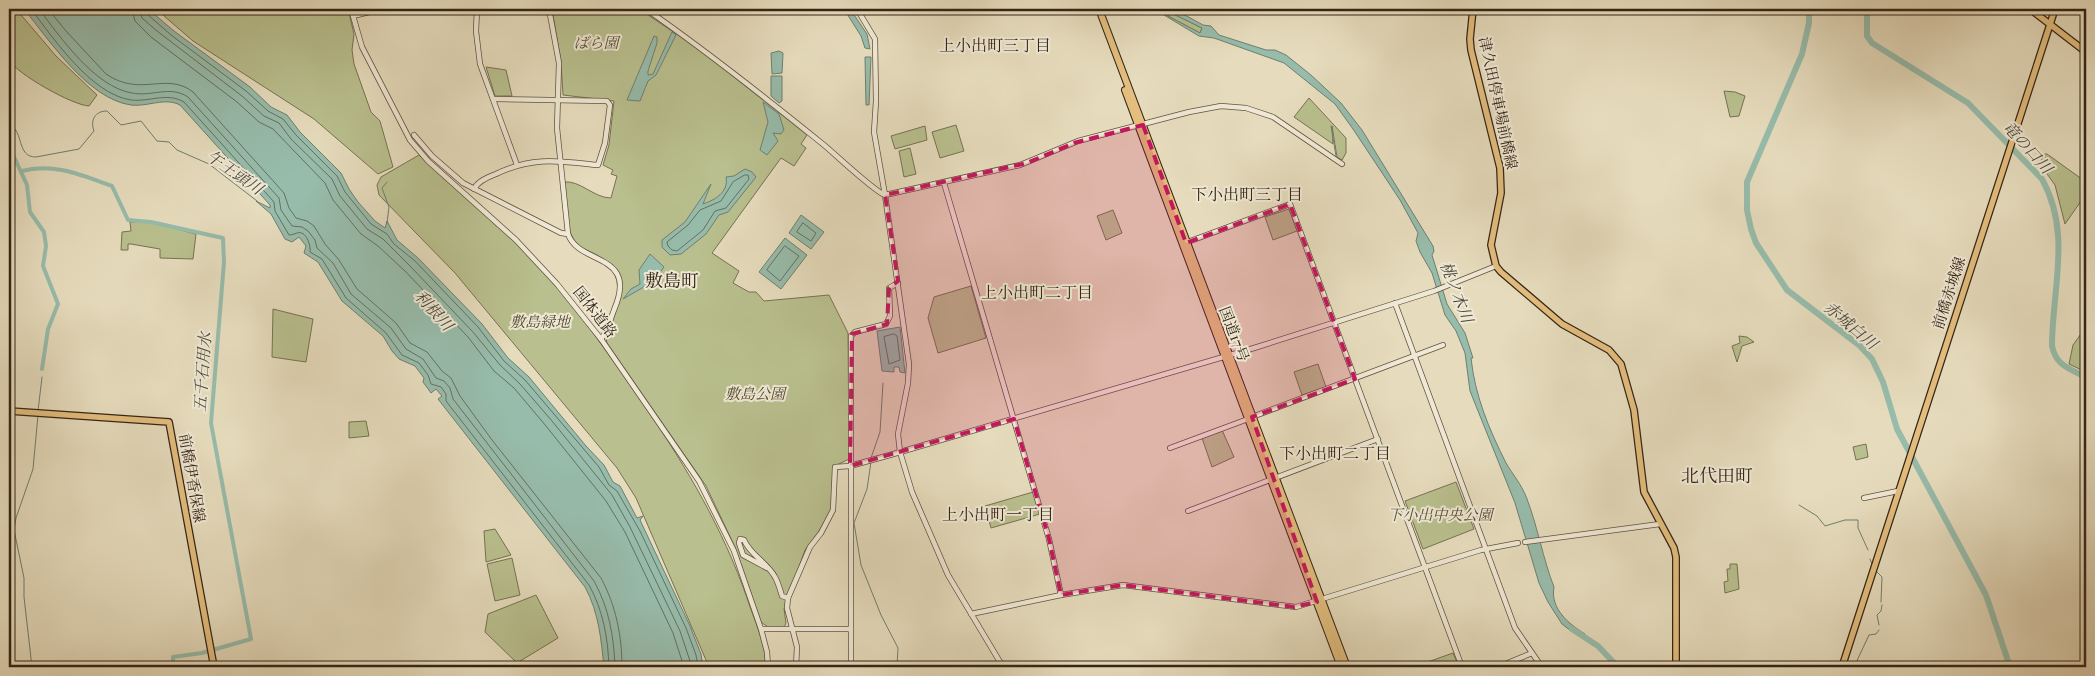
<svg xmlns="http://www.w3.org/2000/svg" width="2095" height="676" font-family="'IM FELL French Canon','Noto Serif JP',serif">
  <rect width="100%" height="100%" fill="#e6dcbd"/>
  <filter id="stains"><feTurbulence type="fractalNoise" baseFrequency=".004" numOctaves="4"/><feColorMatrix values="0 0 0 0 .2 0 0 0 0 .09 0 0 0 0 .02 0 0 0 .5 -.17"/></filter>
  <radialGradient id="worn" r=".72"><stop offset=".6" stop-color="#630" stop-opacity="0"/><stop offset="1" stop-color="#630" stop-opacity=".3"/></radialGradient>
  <g fill="#b9bf8e" stroke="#767252">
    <path d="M9,9H16L56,56L97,95L89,106C72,105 17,74 9,60C7,54 9,17 9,9Z"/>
    <polygon points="156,9 348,9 354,34 352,50 354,64 371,112 380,121 393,167 378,174 314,119 193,41"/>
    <path d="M552,9H639L699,49L807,135L801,144L806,148L794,166L781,158L712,253L739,271L733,283L749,292H756L764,301L829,295L848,333L849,459L833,467V499L830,513L827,520L805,550L784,609L786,623L784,627H768L761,622L735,547L706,486L607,343L606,338C617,305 637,276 597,255C588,250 578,248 573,238C564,224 566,198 564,182C580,180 594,198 611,198L617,176L611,174L613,170L603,165L609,145L614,101L563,95L561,62Z"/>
    <polygon points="1166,10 1202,28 1200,33 1168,16 1165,11"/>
    <polygon points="486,67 506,70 512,96 495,96"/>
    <polygon points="1724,91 1735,92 1745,96 1739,116 1730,117"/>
    <polygon points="1309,98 1346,138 1346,153 1342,160 1337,157 1332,126 1333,144 1294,117"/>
    <polygon points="956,125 964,151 940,158 932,132"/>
    <polygon points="925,126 927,140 895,149 891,136"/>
    <polygon points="910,148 916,174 904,177 899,151"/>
    <polygon points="2044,154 2047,154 2086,182 2086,194 2065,224 2055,185 2040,164"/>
    <path d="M419,155C464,193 509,233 548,277C584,318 615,363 646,408C687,468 723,529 747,598C754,620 766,644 766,667H709L636,498L617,468L455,273L379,195L377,185L381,177Z"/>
    <polygon points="1289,209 1297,231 1273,240 1265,217"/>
    <polygon points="1113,210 1122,233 1106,240 1097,216"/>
    <polygon points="146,221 196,234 193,259 160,258 160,249 131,244 128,244 128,250 121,250 122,232 131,231 130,222"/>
    <polygon points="971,286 986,338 938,353 928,318 934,297"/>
    <polygon points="273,309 313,319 306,362 272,357"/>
    <polygon points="2086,327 2086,372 2069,364 2073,345"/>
    <polygon points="1739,336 1747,337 1754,342 1742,346 1737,362 1732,346 1740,343"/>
    <polygon points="1318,364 1326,387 1302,395 1294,372"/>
    <polygon points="366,421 369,436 349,438 349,422"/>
    <polygon points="1222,430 1234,457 1212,467 1202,438"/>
    <polygon points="1866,444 1868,457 1856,460 1853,447"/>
    <polygon points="1456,482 1474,529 1423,549 1405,501"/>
    <polygon points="1033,492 1040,514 991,528 985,506"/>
    <polygon points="495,529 511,555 486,562 484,531"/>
    <polygon points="512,558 520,595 495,601 487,564"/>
    <polygon points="1730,564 1737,564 1739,589 1725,593 1724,582 1728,581 1727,569 1730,569"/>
    <polygon points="536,595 558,638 517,663 485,632 488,614"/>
    <polygon points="1453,653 1459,667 1422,667 1422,664"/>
  </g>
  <g fill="#97bcab" stroke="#6f7f6f" fill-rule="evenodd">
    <path d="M24,9H148L174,31L250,87L271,107L287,115L300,132L341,173L349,189L358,202L375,221L385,228L387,221L397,240L418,258L482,324L508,358L529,377L586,446L604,465L613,482L620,486L637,518L643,516L640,520L690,626L701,654L703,667H604C601,639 599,613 585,587L438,399L442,396L436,389L431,393L423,382L424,378L415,366L399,359L392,351L383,336L342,301L318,262L304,253L306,246L299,237L292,242L285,239L271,214L256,201L270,208V205L180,105C165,97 148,107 131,105C88,99 50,41 24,9Z"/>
    <polygon points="844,9 850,9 867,34 870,49 865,48 861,36"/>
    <path d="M1154,9H1174L1203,25L1211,26L1219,35L1266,50H1275L1286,55L1311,75L1341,103L1362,130L1433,246L1434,251L1432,255L1447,304L1465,333L1473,358H1471C1475,396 1489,429 1506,463C1513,475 1522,485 1527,499C1538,528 1543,559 1554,587C1550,609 1569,624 1585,634L1571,631L1562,624L1548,602L1539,583L1515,503L1470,391L1465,353L1456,331L1445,315L1432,273L1420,252L1416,241L1418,233L1400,200L1353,129L1335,104L1284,63L1214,38L1199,36ZM1165,10L1202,28L1200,33L1168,16Z"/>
    <polygon points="672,32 676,35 656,75 648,81 640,101 627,100 654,36 657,37 657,43 648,71 648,75 653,74"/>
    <polygon points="779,51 783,53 782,73 772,74 771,53"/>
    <polygon points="865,57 871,57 869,105 866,105"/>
    <polygon points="771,76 782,76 782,101 779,103 771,96"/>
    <polygon points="763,102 779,114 784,130 781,134 773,133 778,141 767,155 760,150 768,122"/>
    <path d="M745,169L752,172L756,177L728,212L719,215L706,234L681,254L670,255L662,247V240L685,222L711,184L703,204C715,200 729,192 726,177L734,176Z"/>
    <polygon points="801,215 824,232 811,249 789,233"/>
    <polygon points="785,238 807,255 781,289 759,272"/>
    <polygon points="650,254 664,267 654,281 623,299 631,289 640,284 639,270"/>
    <polygon points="900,327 905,373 900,372 899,367 894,367 894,372 882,371 877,331"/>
  </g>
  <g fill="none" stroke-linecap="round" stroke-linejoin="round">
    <g stroke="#667060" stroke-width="1">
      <path d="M31,9C54,39 91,94 131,100C150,102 167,92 184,102L274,202L275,211L289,235C292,235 294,234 297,233C306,230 311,245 310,252L322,259L346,298L386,333L402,355L419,363L428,375L431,384L441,387L446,394V401L589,585C603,610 608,638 609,667"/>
      <path d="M39,9C60,37 95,87 132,93C152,97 170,85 188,97L279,198L281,210L292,226L302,227L308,231L315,240L317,248L333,263L351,294L391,328L406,349L423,359L436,378L444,381L450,388L453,399L594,581C609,608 614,637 615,667"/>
      <path d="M48,9L66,31L106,74C141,98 166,71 193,92L284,193L289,208L296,218L307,221L314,226L325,244L339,260L357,289L396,323L410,343L427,352L442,371L451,378L460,396L492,440L601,578C616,606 622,636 622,667"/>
      <polyline points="132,9 135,21 151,37 237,102 259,122 273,129 325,183 333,200 361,234 378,246 405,271 468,337 494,371 514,388 546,426 606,501 625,532 673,633 684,667"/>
      <polyline points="139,9 142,18 157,31 242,96 264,116 279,123 291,139 332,179 340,196 367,229 383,239 410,266 473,332 500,365 520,384 552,421 612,495 630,527 680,631 692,667"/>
      <polyline points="145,9 147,14 171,35 246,91 268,111 283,119 296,135 337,176 345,192 371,224 387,234 394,244 415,261 478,327 504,361 525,380 599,467 609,485 617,491 640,531 686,628 696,655 698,667"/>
      <polygon points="745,175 748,175 749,179 726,208 715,211 703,230 677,251 672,250 668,246 667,242 688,225 700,210 721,201 733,182"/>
      <polygon points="803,223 816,233 811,241 797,232"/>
      <polygon points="785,246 799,256 780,281 767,270"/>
      <polygon points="894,334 897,336 900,360 889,364 884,337"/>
    </g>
    <g stroke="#6f7f6f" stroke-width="1">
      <path d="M9,124C25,132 16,157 36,157L79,149L94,131C90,120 95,111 107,111L121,125L141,121L157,141L169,142L177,150L209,164L257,201"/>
      <polyline points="1331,126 1336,156"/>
      <polyline points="387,182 382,188 389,207 387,223"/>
      <polyline points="38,411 42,377"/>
      <polyline points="871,458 880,432 883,383"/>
      <polyline points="871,462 867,489 854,523 861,565 881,615 898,648 897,667"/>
      <polyline points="1799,505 1817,516 1825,526 1845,520 1858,520 1858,528 1868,550"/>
      <polyline points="1870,559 1872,564"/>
      <polyline points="1876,571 1882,577 1881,602"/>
      <polyline points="1879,625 1877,615 1881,611 1882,605"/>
      <polyline points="32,667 24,597 24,578 14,530 16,518 33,469 38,415"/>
      <polyline points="1854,667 1869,635 1876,634 1879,630"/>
    </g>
    <g stroke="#97bcab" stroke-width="4">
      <polyline points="9,146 27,185 30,212 44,232 46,246 43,266 58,304 48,329 42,369"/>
      <path d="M22,171C53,162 84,176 112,186L128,220L151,222L223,238L224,262L211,423L251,639L202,653L173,657V667"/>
    </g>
    <g stroke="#97bcab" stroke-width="6">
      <polyline points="1809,9 1809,23 1802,54 1747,182 1747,210 1751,229 1756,243 1787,290 1859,345 1872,359 1883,382 1897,429 1986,595 2010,667"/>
      <path d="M1867,9V36L1872,43L1968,103L2042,179C2072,233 2052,289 2052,346C2056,366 2070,369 2086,377"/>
      <polyline points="1572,629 1598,646 1618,667"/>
    </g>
    <defs>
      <g id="minor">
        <polyline points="351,9 362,47 410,140 428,161 516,240 557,284 601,339 699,481 734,551 761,629 767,652 768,667"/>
        <polyline points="477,9 476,31 480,64 517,165"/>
        <path d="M549,9L559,63L557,128L568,234C579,266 639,252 614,310C610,320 608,331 601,339"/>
        <path d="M646,9C708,52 766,98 824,145C836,155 875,192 885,195L909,364L908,383L898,434L900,452L912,492L948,575L1003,667"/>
        <polyline points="857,9 875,39 876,101 874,132 885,195 1020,165 1078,141 1189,112 1221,106 1246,108 1273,117 1342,164"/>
        <polyline points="353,16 381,9"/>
        <polyline points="414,135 432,156 463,183 561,233 568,234"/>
        <polyline points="944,183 1049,539 1061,595"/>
        <path d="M474,189C478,181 488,177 496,174C533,156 559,161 598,165L605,143L610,105L607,101L495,99"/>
        <polyline points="1185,243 1290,204 1462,667"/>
        <polyline points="1395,303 1515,628 1539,663 1540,667"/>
        <polyline points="1252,417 1443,345"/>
        <polyline points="1170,448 1248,419"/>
        <polyline points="1864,498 1898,491"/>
        <polyline points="1188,511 1378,439"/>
        <polyline points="1525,542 1660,524"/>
        <path d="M767,568L743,555L739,543L740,539L744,540C751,556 767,562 775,577C778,582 780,589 782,596L788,598"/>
        <polyline points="971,614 1061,595 1123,585 1296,607 1481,550 1518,543"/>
        <polyline points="761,629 851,629"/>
        <polyline points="796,667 797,647 787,608 788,598 810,547 821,533 833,510 835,467 850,466 890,455 1254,348 1434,291 1496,266"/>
        <polyline points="851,667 851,336 855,332 886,324 890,316 889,288 898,283"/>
        <polyline points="1498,667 1532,653"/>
      </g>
      <g id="major">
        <polyline points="1473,9 1470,39 1471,50 1500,168 1501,193 1491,245 1496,266 1501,272 1562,324 1609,350 1621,364 1634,410 1644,492 1674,548 1676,557 1676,667"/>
        <polyline points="2030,9 2086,52"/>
        <polyline points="9,411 169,422 214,667"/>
        <polyline points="1842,667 2055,9"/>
      </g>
      <g id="highway">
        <polyline points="1099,9 1347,667"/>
        <polyline points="1125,90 1341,667"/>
      </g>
    </defs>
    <use href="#minor" stroke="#605240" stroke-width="6"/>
    <use href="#major" stroke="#342416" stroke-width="8"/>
    <use href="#highway" stroke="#342416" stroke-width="8"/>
    <use href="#minor" stroke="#efe8d4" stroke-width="4.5"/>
    <use href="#major" stroke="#e3be7e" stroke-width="5.5"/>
    <use href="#highway" stroke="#e3be7e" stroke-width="6"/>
  </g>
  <path fill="#c2185b" fill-opacity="0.2" stroke="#c2185b" stroke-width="4" stroke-dasharray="10 6" stroke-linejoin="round" d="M1143,125L1186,243L1290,204L1355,379L1252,417L1317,602L1294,607L1123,585L1061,595L1049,539L1014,419L850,466L852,334L887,324L889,288L898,281L885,195L1027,163L1074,143Z"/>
  <g text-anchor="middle" stroke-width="4" stroke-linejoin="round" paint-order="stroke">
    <g font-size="15" font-style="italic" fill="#554b34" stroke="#efe8d4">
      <text x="596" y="48">ばら園</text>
      <text x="540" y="327">敷島緑地</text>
      <text x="755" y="399">敷島公園</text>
      <text x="1440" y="520">下小出中央公園</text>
    </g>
    <g font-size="15" fill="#342416" stroke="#efe8d4">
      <text transform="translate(1498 103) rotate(78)" y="5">津久田停車場前橋線</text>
      <text transform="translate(1949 293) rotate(-72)" y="5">前橋赤城線</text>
      <text transform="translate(595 312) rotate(52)" y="5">国体道路</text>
      <text transform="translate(1234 334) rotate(69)" y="5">国道17号</text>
      <text transform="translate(192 478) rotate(80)" y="5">前橋伊香保線</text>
    </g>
    <g font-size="16" fill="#342416" stroke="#efe8d4">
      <text x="995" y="51">上小出町三丁目</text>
      <text x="1247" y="200">下小出町三丁目</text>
      <text x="1037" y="298">上小出町二丁目</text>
      <text x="1335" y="459">下小出町二丁目</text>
      <text x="998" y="520">上小出町一丁目</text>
    </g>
    <g font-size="16" font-style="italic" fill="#4d4a3b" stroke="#efe8d4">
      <text transform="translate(2028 147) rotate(48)" y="6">竜の口川</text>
      <text transform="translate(235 172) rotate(35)" y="6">午王頭川</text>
      <text transform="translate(1457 292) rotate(69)" y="6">桃ノ木川</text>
      <text transform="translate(434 310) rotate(48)" y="6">利根川</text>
      <text transform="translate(1851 325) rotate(40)" y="6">赤城白川</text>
      <text transform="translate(202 372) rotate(-86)" y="6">五千石用水</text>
    </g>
    <g font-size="18" fill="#342416" stroke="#efe8d4">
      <text x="672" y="287">敷島町</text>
      <text x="1717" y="482">北代田町</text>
    </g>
  </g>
  <rect width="2095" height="676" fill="none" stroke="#e6dcbd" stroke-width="30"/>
  <rect x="10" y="10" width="2075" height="656" fill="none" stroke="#342416" stroke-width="2.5"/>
  <rect x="15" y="15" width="2065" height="646" fill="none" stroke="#342416"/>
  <rect width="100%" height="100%" filter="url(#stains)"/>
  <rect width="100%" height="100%" fill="url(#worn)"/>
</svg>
